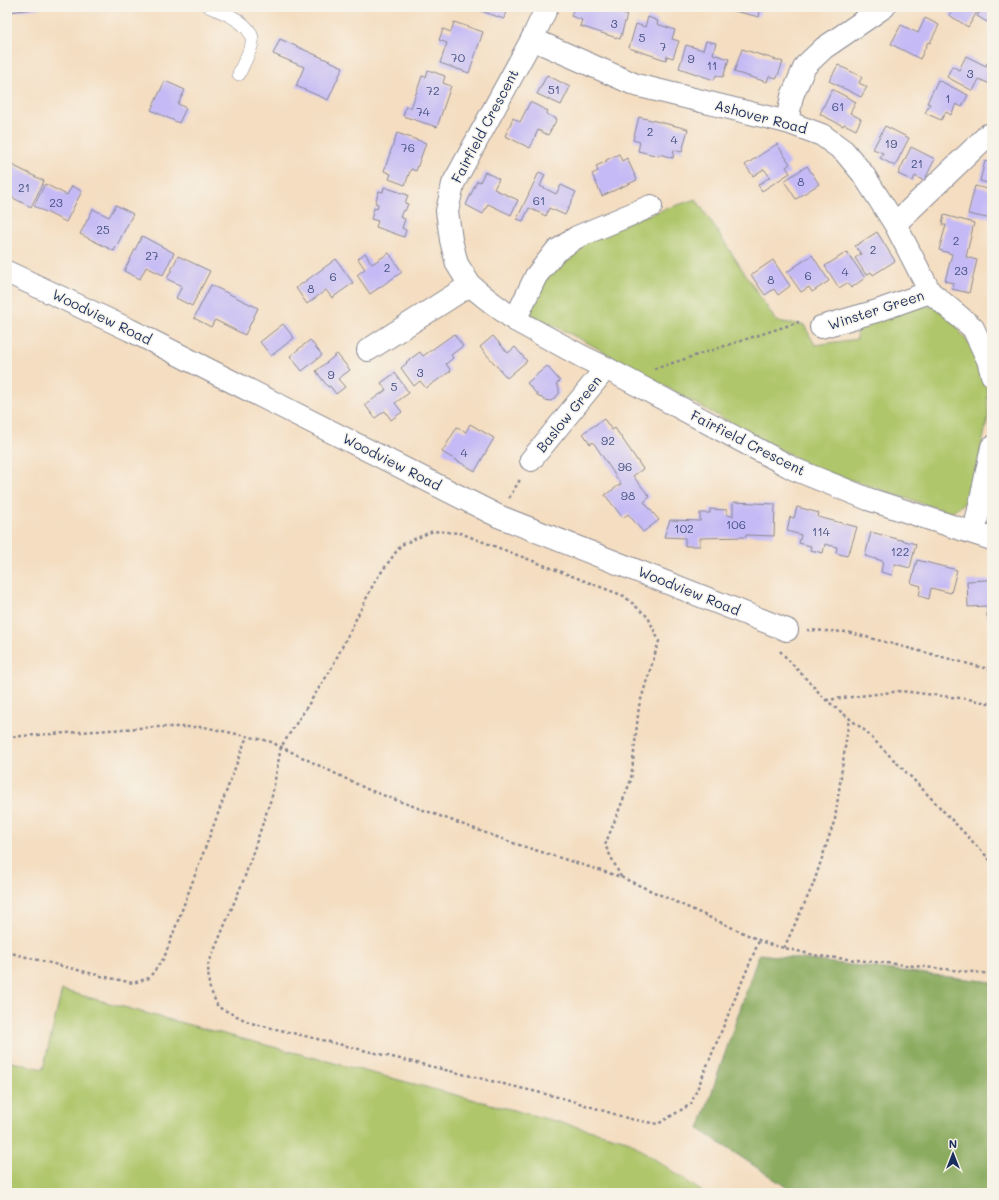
<svg xmlns="http://www.w3.org/2000/svg" width="999" height="1200" font-family="Mali,sans-serif">
  <rect width="100%" height="100%" fill="#f7f3e8"/>
  <filter id="ink" filterUnits="userSpaceOnUse"><feTurbulence type="fractalNoise" baseFrequency=".025" numOctaves="2"/><feDisplacementMap in="SourceGraphic" scale="8" xChannelSelector="R" yChannelSelector="G"/><feConvolveMatrix kernelMatrix="1 2 1 2 8 2 1 2 1" color-interpolation-filters="sRGB"/></filter>
  <filter id="wash" filterUnits="userSpaceOnUse"><feTurbulence type="fractalNoise" baseFrequency=".012" numOctaves="4" result="noise"/><feDisplacementMap in="SourceGraphic" scale="16" xChannelSelector="R" yChannelSelector="G"/><feGaussianBlur stdDeviation="0.9" result="paint"/><feColorMatrix in="noise" values="0 0 0 0 0 0 0 0 0 0 0 0 0 0 0 0 0 1.4 0 .05"/><feComposite in="paint" operator="in"/></filter>
  <g filter="url(#wash)">
    <rect width="100%" height="100%" fill="#f4ddc0"/>
    <g fill="#afc66b" stroke="#657a64">
      <polygon points="696,199 776,321 804,325 815,345 857,339 858,323 918,307 935,306 956,326 974,351 987,379 988,417 970,499 951,513 815,468 738,427 588,343 525,311 549,269 583,242 644,216"/>
      <polygon points="62,990 167,1019 627,1140 704,1193 7,1193 7,1061 43,1069"/>
    </g>
    <polygon fill="#8bab5f" stroke="#536d5e" points="759,954 992,982 992,1193 795,1193 699,1129"/>
    <g id="blocks">
      <g fill="#c5baf5">
        <polygon points="9,7 41,7 41,8 10,12"/>
        <polygon points="470,7 507,7 504,19"/>
        <polygon points="574,7 625,7 623,14 627,15 620,39 580,26 582,20 571,16"/>
        <polygon points="731,7 761,7 759,17 730,10"/>
        <polygon points="954,7 980,7 968,27 949,15"/>
        <polygon points="983,7 992,7 992,25 977,16"/>
        <polygon points="648,17 658,21 657,24 675,30 672,39 679,41 673,58 667,56 666,60 629,48 636,24 645,27"/>
        <polygon points="925,18 939,25 930,43 928,42 920,59 891,44 901,25 918,33"/>
        <polygon points="454,22 483,32 469,73 440,63 447,43 439,40 443,29 451,32"/>
        <polygon points="280,39 343,67 328,100 296,86 304,67 273,54"/>
        <polygon points="706,41 716,43 713,54 729,59 723,77 716,75 714,80 679,68 686,45 703,50"/>
        <polygon points="742,49 783,62 777,78 769,76 767,82 734,72"/>
        <polygon points="966,56 986,66 987,63 992,65 992,85 979,79 973,91 947,77 952,66 959,70"/>
        <polygon points="838,65 862,77 859,83 867,87 861,97 829,81"/>
        <polygon points="428,70 445,76 443,83 451,86 437,127 403,116 406,106 411,108 422,76 426,77"/>
        <polygon points="547,75 570,87 561,105 537,94"/>
        <polygon points="938,80 968,95 962,107 956,104 951,115 946,112 941,120 925,113 930,104 927,103"/>
        <polygon points="165,81 185,90 178,104 186,108 179,123 151,110"/>
        <polygon points="832,89 856,102 850,113 861,119 856,130 844,124 843,126 820,114"/>
        <polygon points="530,102 548,111 546,114 557,119 548,135 538,130 530,148 505,136 513,118 520,122"/>
        <polygon points="639,117 688,129 682,152 674,150 673,158 659,154 659,156 638,151 640,142 633,140"/>
        <polygon points="885,126 909,138 895,166 880,158 883,153 873,149"/>
        <polygon points="397,133 426,143 416,171 411,169 405,185 389,179 391,174 384,171"/>
        <polygon points="777,144 790,164 786,167 790,173 762,191 758,185 770,177 764,169 753,176 745,165"/>
        <polygon points="911,147 935,159 924,181 915,176 913,181 898,174"/>
        <polygon points="619,154 622,161 627,158 637,180 602,196 592,174 598,171 596,166 607,161 606,160"/>
        <polygon points="985,161 992,163 992,184 980,181"/>
        <polygon points="12,165 44,181 31,207 7,195 7,174"/>
        <polygon points="807,166 819,184 796,199 784,181"/>
        <polygon points="485,172 499,179 494,189 518,200 511,215 488,204 483,214 466,205 477,181 480,182"/>
        <polygon points="539,172 545,175 540,186 556,194 561,185 576,192 565,215 549,208 546,216 529,208 523,221 517,219"/>
        <polygon points="45,184 67,195 72,186 82,191 66,222 34,206"/>
        <polygon points="975,186 992,190 992,219 968,214"/>
        <polygon points="384,187 408,195 405,203 408,204 405,211 403,210 400,217 405,219 402,228 406,230 404,237 376,227 378,221 371,219 374,208 377,209 378,204 375,203 379,191 383,192"/>
        <polygon points="116,205 133,214 114,251 80,234 93,209 109,217"/>
        <polygon points="944,215 974,223 966,257 977,260 969,293 952,289 953,283 945,281 952,254 939,250 946,225 942,225"/>
        <polygon points="877,232 895,261 873,275 871,272 866,275 855,258 861,254 855,246"/>
        <polygon points="142,236 174,253 163,275 146,267 140,279 124,271"/>
        <polygon points="847,252 865,278 851,288 847,283 839,288 825,266"/>
        <polygon points="365,253 372,264 389,253 402,272 370,294 357,275 365,269 358,259"/>
        <polygon points="812,255 829,281 812,292 809,287 801,292 787,272"/>
        <polygon points="178,256 210,271 192,306 176,298 182,286 167,279"/>
        <polygon points="336,259 353,283 332,298 326,290 307,304 296,288"/>
        <polygon points="773,260 790,286 778,295 774,289 765,295 751,275"/>
        <polygon points="211,285 258,308 245,335 215,320 211,327 194,318"/>
        <polygon points="283,324 294,338 271,356 260,342"/>
        <polygon points="454,334 463,346 451,355 453,358 446,364 451,371 426,388 420,381 414,386 401,368 407,363 406,362 420,352 423,356"/>
        <polygon points="493,336 508,353 515,347 527,361 507,378 480,347"/>
        <polygon points="310,340 322,355 302,371 290,356"/>
        <polygon points="337,354 350,370 338,379 345,387 336,394 330,386 328,387 316,371"/>
        <polygon points="547,366 560,381 556,384 559,388 559,394 551,401 544,400 541,397 540,398 527,383"/>
        <polygon points="395,373 409,393 395,403 402,412 391,420 385,411 375,418 365,405 386,390 381,383"/>
        <polygon points="604,419 612,430 615,428 643,469 633,476 650,497 644,502 659,520 643,532 628,514 623,518 605,495 621,484 593,442 590,444 583,433"/>
        <polygon points="470,424 494,438 475,471 442,452 457,427 466,432"/>
        <polygon points="733,502 775,504 774,536 746,535 746,537 700,538 700,546 685,546 685,538 664,537 670,520 700,521 700,513 710,513 710,509 727,510 727,515 733,516"/>
        <polygon points="797,507 819,513 818,517 857,527 850,550 849,550 847,556 836,553 837,547 825,544 823,553 810,550 811,546 799,543 801,535 787,531 790,517 794,518"/>
        <polygon points="871,532 916,544 910,568 895,564 892,575 881,572 883,561 865,556"/>
        <polygon points="917,560 957,570 951,593 931,588 929,599 919,596 921,586 911,583"/>
        <polygon points="986,580 992,580 992,617 987,617 987,606 968,607 967,581"/>
      </g>
    </g>
  </g>
  <g filter="url(#ink)">
    <use href="#blocks" fill-opacity="0" stroke="#88868f" stroke-width="1"/>
    <g fill="none" stroke-linecap="round" stroke-linejoin="round">
      <defs>
        <path id="service" d="M210,7C224,12 255,25 252,43C251,50 242,66 239,74"/>
        <g id="minor">
          <polyline points="547,7 532,39 453,184 447,211 451,240 457,264 470,285 487,299 515,320 583,357 606,368 794,469 868,499 992,539"/>
          <polyline points="532,39 636,85 787,122 822,135 844,151 863,174 895,224 930,292 973,328 988,360 992,375"/>
          <polyline points="787,122 792,96 805,66 824,48 884,7"/>
          <polyline points="895,224 988,135"/>
          <polyline points="7,272 130,330 498,516 787,630"/>
          <polyline points="515,320 536,276 555,252 577,237 651,206"/>
          <polyline points="821,327 877,311 930,292"/>
          <polyline points="368,350 470,285"/>
          <polyline points="531,460 606,368"/>
          <polyline points="974,533 992,447"/>
        </g>
      </defs>
      <use href="#service" stroke="#88868f" stroke-width="14"/>
      <use href="#minor" stroke="#88868f" stroke-width="24"/>
      <g stroke="#88868f" stroke-width="2.5" stroke-dasharray="3 3" stroke-linecap="butt">
        <polyline points="654,369 799,322"/>
        <polyline points="509,498 521,478"/>
        <polyline points="807,630 847,632 992,670"/>
        <polyline points="780,651 826,700 864,730 909,775 992,862"/>
        <polyline points="826,700 901,691 968,699 992,704"/>
        <polyline points="7,737 154,727 204,727 269,741 369,790 516,844 621,877 768,944 818,956 992,974"/>
        <polyline points="621,877 605,845 631,780 639,706 659,641 648,617 624,596 460,533 433,531 401,545 375,581 330,671 281,747 272,796 244,879 208,965 209,986 218,1007 251,1023 566,1099 630,1119 658,1124 691,1104 759,941"/>
        <polyline points="784,948 813,885 835,819 849,719"/>
        <polyline points="7,952 101,976 133,983 149,978 164,958 247,736"/>
      </g>
      <use href="#service" stroke="#fff" stroke-width="13"/>
      <use href="#minor" stroke="#fff" stroke-width="22"/>
    </g>
  </g>
  <g text-anchor="middle" stroke-width="3" stroke-linejoin="round" paint-order="stroke">
    <g font-size="12" fill="#465284">
      <text x="614" y="28">3</text>
      <text x="642" y="42">5</text>
      <text x="663" y="51">7</text>
      <text x="458" y="62">70</text>
      <text x="691" y="63">9</text>
      <text x="712" y="70">11</text>
      <text x="970" y="78">3</text>
      <text x="554" y="94">51</text>
      <text x="433" y="95">72</text>
      <text x="948" y="103">1</text>
      <text x="838" y="111">61</text>
      <text x="423" y="116">74</text>
      <text x="650" y="136">2</text>
      <text x="674" y="144">4</text>
      <text x="891" y="148">19</text>
      <text x="408" y="152">76</text>
      <text x="917" y="168">21</text>
      <text x="801" y="186">8</text>
      <text x="24" y="192">21</text>
      <text x="539" y="205">61</text>
      <text x="56" y="207">23</text>
      <text x="103" y="234">25</text>
      <text x="956" y="245">2</text>
      <text x="873" y="254">2</text>
      <text x="152" y="260">27</text>
      <text x="387" y="272">2</text>
      <text x="961" y="275">23</text>
      <text x="845" y="276">4</text>
      <text x="808" y="280">6</text>
      <text x="333" y="281">6</text>
      <text x="771" y="284">8</text>
      <text x="311" y="293">8</text>
      <text x="420" y="377">3</text>
      <text x="331" y="379">9</text>
      <text x="394" y="391">5</text>
      <text x="608" y="445">92</text>
      <text x="464" y="457">4</text>
      <text x="625" y="471">96</text>
      <text x="628" y="500">98</text>
      <text x="736" y="529">106</text>
      <text x="684" y="533">102</text>
      <text x="821" y="536">114</text>
      <text x="900" y="556">122</text>
    </g>
    <g font-size="14" fill="#1b2f5e" stroke="#f7f3e8">
      <text transform="translate(761 117) rotate(15)" y="5">Ashover Road</text>
      <text transform="translate(485 126) rotate(-62)" y="5">Fairfield Crescent</text>
      <text transform="translate(876 310) rotate(-18)" y="5">Winster Green</text>
      <text transform="translate(102 317) rotate(26)" y="5">Woodview Road</text>
      <text transform="translate(569 414) rotate(-51)" y="5">Baslow Green</text>
      <text transform="translate(748 443) rotate(27)" y="5">Fairfield Crescent</text>
      <text transform="translate(392 462) rotate(27)" y="5">Woodview Road</text>
      <text transform="translate(689 591) rotate(22)" y="5">Woodview Road</text>
    </g>
  </g>
  <rect width="999" height="1200" fill="none" stroke="#f7f3e8" stroke-width="24"/>
  <g transform="translate(953 1154)" stroke="#f7f3e8" stroke-width="3" paint-order="stroke">
  <path d="M0-3L7 15L0 10L-7 15Z" fill="#1b2f5e"/>
  <text y="-6" font-size="11" font-weight="bold" text-anchor="middle" fill="#1b2f5e">N</text>
  </g>
</svg>
